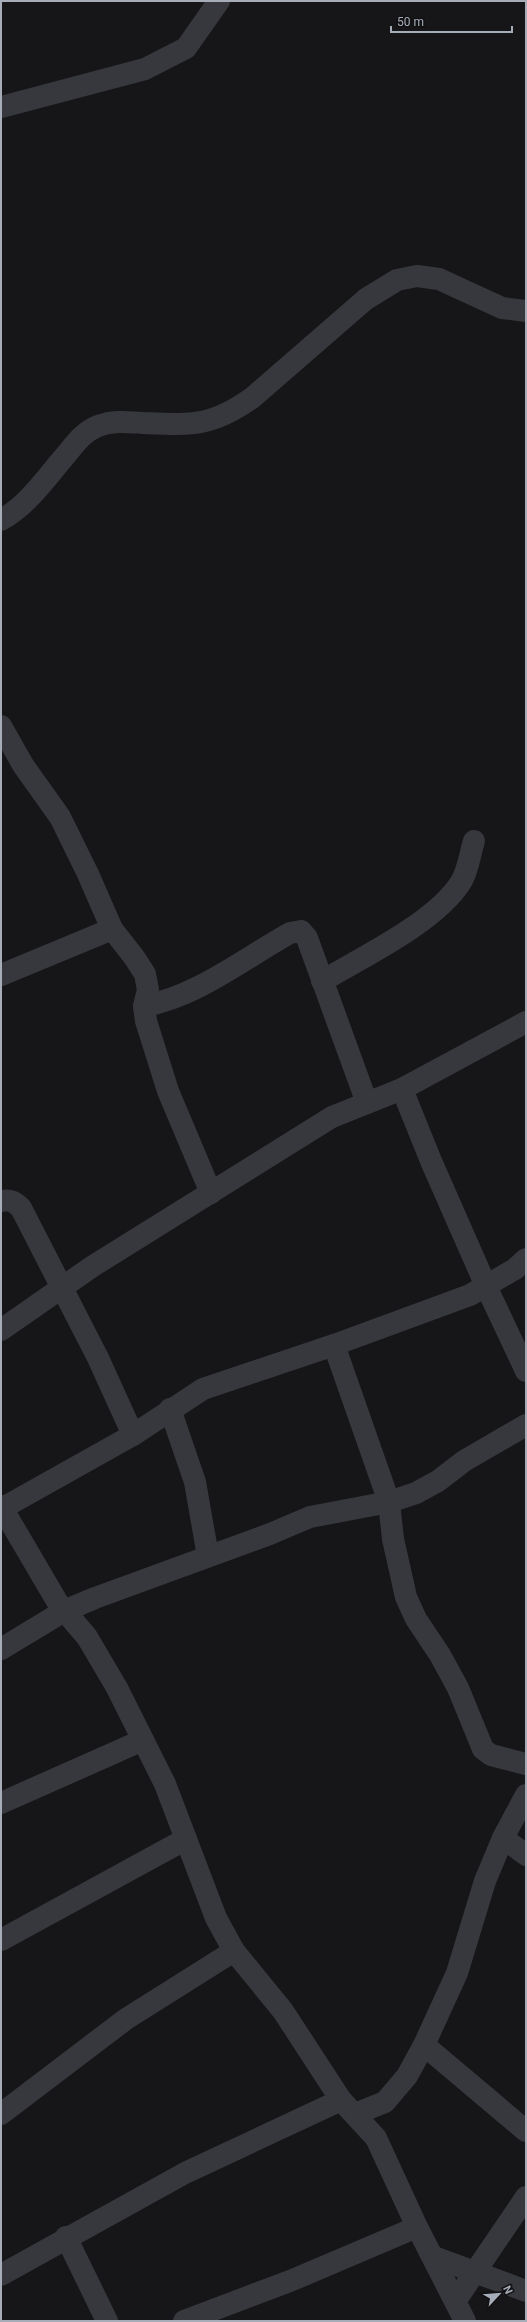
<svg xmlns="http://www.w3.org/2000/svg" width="527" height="2322" font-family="Roboto,sans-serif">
  <rect width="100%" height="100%" fill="#161618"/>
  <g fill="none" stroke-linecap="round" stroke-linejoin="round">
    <g stroke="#37383d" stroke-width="22">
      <polyline points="1,107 145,69 186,48 219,1"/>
      <path d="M1,520C28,505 45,479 65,456C75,444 83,432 98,426C113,420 128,422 143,423C192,425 211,427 252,398L366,299L397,280L417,276L439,279L502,308L526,311"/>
      <polyline points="1,726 23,765 60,817 88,874 112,929 1,975"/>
      <polyline points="112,929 134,957 145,974 148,990 144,1006 146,1021 168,1091 211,1193"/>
      <path d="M322,981C363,957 436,922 461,882C468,871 470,854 474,841"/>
      <path d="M144,1006C196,997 245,958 290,933L301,931L307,938L367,1103"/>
      <polyline points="402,1089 431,1161 486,1286 526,1371"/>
      <path d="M1,1201C10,1199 15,1202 21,1208L98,1358L133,1435"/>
      <polyline points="1,1330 93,1266 332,1117 402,1089 526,1022"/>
      <polyline points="334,1345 389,1502 393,1539 406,1597 416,1619 440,1655 458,1688 483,1749 491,1755 526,1764"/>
      <polyline points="170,1409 195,1482 208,1556"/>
      <polyline points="1,1506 58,1603 87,1637 117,1688 165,1784 216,1918 234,1951 283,2011 341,2100 376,2138 417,2227 465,2321"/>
      <polyline points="1,1509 133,1435 203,1389 334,1345 470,1295 515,1269 526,1259"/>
      <polyline points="1,1649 64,1611 95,1598 270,1534 310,1517 389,1502 416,1493 438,1481 464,1461 526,1425"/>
      <polyline points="1,1803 143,1740"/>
      <polyline points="503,1838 526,1855"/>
      <polyline points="1,1940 186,1839"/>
      <polyline points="424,2045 526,2131"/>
      <polyline points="1,2114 126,2019 234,1951"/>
      <polyline points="355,2114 385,2102 407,2076 424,2045 457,1973 485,1881 503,1838 526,1795"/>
      <polyline points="66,2237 107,2321"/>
      <polyline points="434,2257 526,2291"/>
      <polyline points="1,2275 185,2173 341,2100"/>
      <polyline points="456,2300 526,2197"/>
      <polyline points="184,2321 290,2281 417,2227"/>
    </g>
  </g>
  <rect width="527" height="2322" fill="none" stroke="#a7adb8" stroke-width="4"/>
  <g transform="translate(499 2294) rotate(64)" stroke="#111113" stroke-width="3" paint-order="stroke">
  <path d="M0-3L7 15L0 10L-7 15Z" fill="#a7adb8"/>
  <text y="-6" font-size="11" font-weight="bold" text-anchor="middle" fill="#a7adb8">N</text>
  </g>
  <path d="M391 26v6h121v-6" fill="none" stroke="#a7adb8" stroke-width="2"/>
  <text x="397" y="26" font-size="12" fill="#a7adb8" stroke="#111113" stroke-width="3" paint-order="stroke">50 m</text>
</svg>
